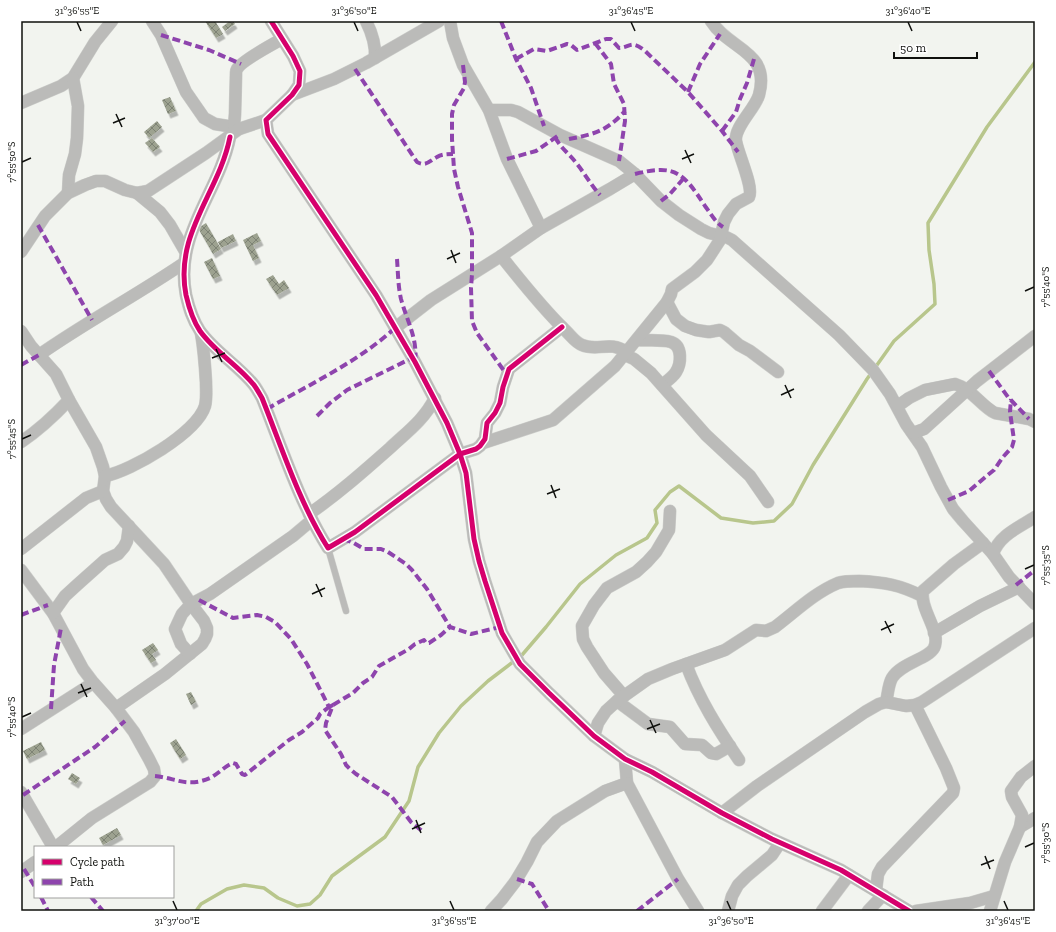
<svg xmlns="http://www.w3.org/2000/svg" width="1056" height="932" font-family="'Zilla Slab',serif">
  <defs>
    <pattern id="building-cross-hatch" width="8" height="8" patternUnits="userSpaceOnUse"><rect width="8" height="8" fill="#9da290"/><path d="M0 0l8 8M0 8l8-8" fill="none" stroke="#7e8374"/></pattern>
    <filter id="shadow"><feDropShadow dx="2.5" dy="4.5" stdDeviation="0" flood-color="#0004"/></filter>
  </defs>
  <rect width="100%" height="100%" fill="#f2f4ef"/>
  <g fill="none" stroke-linecap="round" stroke-linejoin="round">
    <polyline stroke="#b8c68c" stroke-width="3.5" points="196,911 201,904 227,889 244,885 264,888 278,898 297,906 310,904 320,895 332,876 385,837 409,801 418,767 439,733 461,706 488,681 522,655 546,627 580,584 616,555 647,538 657,523 655,510 670,492 679,486 721,518 753,523 774,521 792,504 813,465 867,379 894,341 935,304 934,284 929,250 928,223 987,127 1035,62"/>
  </g>
  <g fill="url(#building-cross-hatch)" filter="url(#shadow)">
    <polygon points="205,21 215,21 223,34 216,38"/>
    <polygon points="230,21 233,21 235,24 225,31 222,27"/>
    <polygon points="170,97 176,111 168,114 162,100"/>
    <polygon points="157,121 162,127 149,138 144,132"/>
    <polygon points="152,138 160,147 153,152 145,143"/>
    <polygon points="206,223 221,249 213,254 198,228"/>
    <polygon points="257,233 261,241 253,245 259,258 253,261 243,240"/>
    <polygon points="233,234 236,241 221,248 218,242"/>
    <polygon points="212,258 220,276 213,279 204,262"/>
    <polygon points="273,275 279,284 284,280 289,288 277,295 266,279"/>
    <polygon points="153,643 158,650 152,654 156,660 151,663 142,650"/>
    <polygon points="191,692 196,702 191,705 186,694"/>
    <polygon points="176,739 186,755 180,759 170,743"/>
    <polygon points="41,742 45,750 27,759 23,751"/>
    <polygon points="72,773 80,778 76,784 68,779"/>
    <polygon points="117,828 121,835 103,845 99,838"/>
  </g>
  <g fill="none" stroke-linecap="round" stroke-linejoin="round">
    <defs>
      <polyline id="service" points="328,548 346,611"/>
      <g id="minor">
        <polyline points="152,21 161,35 186,92 204,118 215,124 234,127 239,129"/>
        <polyline points="271,21 293,56 300,71 299,85 292,95 266,120 268,134 376,295 415,362 447,423 460,454 466,473 474,539 479,561 485,581 502,633 520,664 549,693 594,736 625,759 652,772 722,813 772,839 841,870 909,911"/>
        <path d="M366,21C372,33 376,44 375,58"/>
        <polyline points="450,21 453,38 463,65 489,110 507,159 541,228"/>
        <polyline points="292,95 334,79 366,63 439,21"/>
        <polyline points="21,103 61,86 73,78 95,42 112,21"/>
        <polyline points="489,110 511,110 518,112 560,135 619,161 635,174 661,201 679,215 701,229 709,233 726,237 732,240 839,335 873,370 890,394 906,424 922,447 941,487 953,509 963,521 993,554 1009,577 1035,604"/>
        <path d="M234,127L235,114L236,75C236,73 236,70 237,69C241,61 273,44 282,39"/>
        <path d="M230,137C219,193 174,233 186,295C189,308 192,319 200,331C215,352 238,365 254,385C257,389 259,393 262,398C282,448 299,502 328,548L355,532L460,454L476,449L480,446L485,439L487,423L495,413L500,403L503,387L509,369L562,327"/>
        <polyline points="68,193 69,175 75,154 77,138 78,106 73,78"/>
        <polyline points="137,193 160,212 170,225 185,251"/>
        <polyline points="21,252 45,216 68,193 85,185 96,181 105,181 125,190 137,193 148,191 206,153 239,129 266,120"/>
        <path d="M501,256C522,282 542,308 566,331C571,336 576,343 582,345C598,352 609,340 627,352"/>
        <polyline points="667,302 676,319 685,326 696,330 709,332 720,330 724,332 739,345 750,351 778,372"/>
        <polyline points="395,328 431,300 501,256 541,228 610,189 635,174"/>
        <polyline points="21,331 31,346 56,374 69,400 96,447 103,467 105,476 103,491 106,499 111,507 164,564 191,604 204,621 207,628 207,634 205,639 202,644 165,674 116,708"/>
        <path d="M637,340C648,341 660,339 671,342C683,346 681,364 676,372C673,377 667,381 662,385"/>
        <path d="M39,355C86,322 137,295 184,263"/>
        <polyline points="625,355 634,359 651,373 706,435 750,476 768,502"/>
        <path d="M896,403L899,404L902,403L909,398L925,390L955,384C972,389 981,406 995,413L1029,419L1035,422"/>
        <polyline points="913,433 924,429 977,381 1035,336"/>
        <path d="M21,442C39,430 54,416 69,400"/>
        <path d="M483,443L553,420L615,366L667,302L671,294L672,289L695,272L707,260L720,240L724,222L728,214L736,204L749,197C754,187 738,154 736,141C734,127 755,109 759,95C771,51 729,50 711,21"/>
        <path d="M105,476C131,471 197,433 205,406C207,398 206,390 206,382C205,365 204,350 201,333"/>
        <path d="M309,514C338,494 364,471 390,448C407,432 424,420 435,398"/>
        <polyline points="21,549 86,498 103,491"/>
        <path d="M993,554C999,535 1020,527 1035,517"/>
        <polyline points="21,570 53,613 83,669 92,681 116,708 134,732 149,759 154,769 155,776 150,782 92,818 56,847"/>
        <polyline points="53,613 65,596 77,585 105,560 118,554 124,547 127,541 129,526"/>
        <polyline points="934,633 980,606 1019,587"/>
        <polyline points="190,654 181,644 175,629 182,614 191,604 210,594 293,536 312,520"/>
        <path d="M686,664C699,699 718,729 739,760"/>
        <polyline points="624,696 604,673 587,647 583,639 582,626 594,605 607,588 636,572 647,562 656,552 669,530 670,511"/>
        <polyline points="617,701 648,724 670,727 685,744 702,745 711,753 716,754 730,746"/>
        <path d="M886,702C888,695 888,685 892,678C901,663 928,659 934,648C942,632 919,609 923,591L954,564L983,543"/>
        <polyline points="21,729 93,683"/>
        <path d="M594,736L598,723L606,711L617,701L648,679L672,669L725,650L756,630L766,631L775,627C795,612 814,593 838,583C844,581 852,581 859,581C884,582 900,585 922,596"/>
        <polyline points="625,759 627,783 678,879 698,911"/>
        <polyline points="21,792 53,847"/>
        <polyline points="722,813 757,786 865,712 879,704 886,702 906,706 915,705 922,702 1035,628"/>
        <polyline points="1020,827 1035,818"/>
        <polyline points="21,872 35,862"/>
        <polyline points="876,890 878,874 882,867 953,793 954,788 946,768 915,705"/>
        <polyline points="491,911 502,899 515,882 527,862 537,842 557,821 605,791 627,783"/>
        <polyline points="728,911 732,896 738,885 747,876 772,855 780,843"/>
        <polyline points="822,911 849,875"/>
        <polyline points="868,911 883,895"/>
        <polyline points="916,911 970,903 994,896"/>
        <polyline points="990,911 1005,862 1020,827 1022,815 1012,797 1011,791 1021,777 1035,766"/>
      </g>
    </defs>
    <use href="#service" stroke="#cecfcc" stroke-width="7"/>
    <use href="#minor" stroke="#cecfcc" stroke-width="13"/>
    <use href="#service" stroke="#bbbbb9" stroke-width="6"/>
    <use href="#minor" stroke="#bbbbb9" stroke-width="12"/>
    <g stroke="#8e44ad" stroke-width="4" stroke-dasharray="8 4" stroke-linecap="butt">
      <polyline points="501,21 516,59 531,88 544,126"/>
      <polyline points="161,35 209,50 241,64"/>
      <polyline points="595,43 611,64 614,84 624,104 625,121 619,161"/>
      <path d="M516,59L534,49L547,51L567,44L571,45L577,50L606,39H611L619,48C631,47 631,40 644,50L688,92L722,131L738,152"/>
      <polyline points="463,65 465,82 464,88 454,105 452,114 452,139 454,169 458,187 472,233 472,274 471,288 472,321 477,333 507,375"/>
      <path d="M355,69L417,162C426,167 429,161 437,157C442,154 447,154 453,154"/>
      <polyline points="688,92 700,64 720,34"/>
      <polyline points="722,131 736,112 740,99 747,83 754,59"/>
      <path d="M555,137C562,150 569,153 577,164C585,174 591,185 600,195"/>
      <path d="M569,139C595,134 607,131 625,111"/>
      <polyline points="507,159 536,151 559,135"/>
      <path d="M635,174C675,164 683,172 705,206C711,214 715,222 723,227"/>
      <polyline points="661,201 670,194 684,178"/>
      <polyline points="38,225 92,320"/>
      <path d="M397,259C398,272 398,286 401,299C407,321 418,339 415,362"/>
      <polyline points="21,365 39,355"/>
      <polyline points="989,371 1008,397 1029,419"/>
      <path d="M267,409C310,384 358,362 395,328"/>
      <polyline points="317,416 330,403 347,390 412,358"/>
      <polyline points="948,500 969,491 989,474 994,470 1003,457 1012,447 1014,440 1010,412 1011,399"/>
      <polyline points="343,539 352,542 364,549 381,549 388,552 406,564 412,570 427,589 450,627 471,634 500,627"/>
      <polyline points="1016,585 1035,570"/>
      <polyline points="199,600 233,618 257,615 266,617 275,622 291,639 307,664 329,707 333,705 326,723 325,730 341,754 346,765 350,769 356,774 392,797 411,822 422,831"/>
      <polyline points="21,615 48,605"/>
      <polyline points="333,705 353,693 363,683 372,677 379,666 409,649 415,644 424,640 426,643 429,643 441,635 450,627"/>
      <polyline points="51,709 54,665 61,628"/>
      <path d="M155,776C176,778 187,788 210,778C218,774 225,766 233,763L236,764L242,774L245,775L289,740L302,732L318,718L320,714L329,707"/>
      <polyline points="23,795 95,747 125,721"/>
      <polyline points="24,869 35,887"/>
      <polyline points="517,879 532,884 549,911"/>
      <polyline points="41,897 48,911"/>
      <polyline points="91,897 103,911"/>
      <polyline points="637,911 678,879"/>
    </g>
    <defs>
      <g id="cycleway">
        <polyline points="271,21 293,56 300,71 299,85 292,95 266,120 268,134 376,295 415,362 447,423 460,454 466,473 474,539 479,561 485,581 502,633 520,664 549,693 594,736 625,759 652,772 722,813 772,839 841,870 909,911"/>
        <path d="M230,137C219,193 174,233 186,295C189,308 192,319 200,331C215,352 238,365 254,385C257,389 259,393 262,398C282,448 299,502 328,548L355,532L460,454L476,449L480,446L485,439L487,423L495,413L500,403L503,387L509,369L562,327"/>
      </g>
    </defs>
    <use href="#cycleway" stroke="#fff" stroke-width="8"/>
    <use href="#cycleway" stroke="#d6006c" stroke-width="5"/>
  </g>
  <path fill="none" stroke="#0f100d" stroke-width="1.5" d="M77,22L81,31M354,22L358,31M631,22L635,31M908,22L912,31M116,114L122,127M113,123L125,118M685,150L691,163M682,159L694,154M22,162L31,158M451,250L456,263M447,259L460,253M1025,291L1034,287M216,349L222,362M212,358L225,353M785,385L791,398M781,395L794,389M22,439L31,435M551,485L556,498M547,494L560,489M1025,569L1034,565M316,584L322,597M312,594L325,588M885,621L891,633M881,630L894,624M81,684L87,697M78,693L91,688M22,717L31,713M650,720L656,733M647,729L660,724M416,820L421,833M412,829L425,823M1025,847L1034,843M985,856L990,869M981,865L994,860M173,901L177,910M450,901L454,910M727,901L731,910M1004,901L1008,910"/>
  <rect width="1056" height="932" fill="none" stroke="#ffffff" stroke-width="44"/>
  <rect x="34" y="846" width="140" height="52" fill="#ffffff" stroke="#9f9f9e"/>
  <rect x="42" y="859" width="20" height="6" fill="#d6006c" stroke="#9f9f9e"/>
  <text x="70" y="866" font-size="12" fill="#0f100d">Cycle path</text>
  <rect x="42" y="879" width="20" height="6" fill="#8e44ad" stroke="#9f9f9e"/>
  <text x="70" y="886" font-size="12" fill="#0f100d">Path</text>
  <path d="M894 52v6h83v-6" fill="none" stroke="#0f100d" stroke-width="2"/>
  <text x="900" y="52" font-size="12" fill="#0f100d" stroke="#ffffff" stroke-width="3" paint-order="stroke">50 m</text>
  <rect x="22" y="22" width="1012" height="888" fill="none" stroke="#0f100d" stroke-width="1.5"/>
  <g font-size="10" text-anchor="middle" fill="#0f100d">
    <text x="77" y="14">31°36'55"E</text>
    <text x="354" y="14">31°36'50"E</text>
    <text x="631" y="14">31°36'45"E</text>
    <text x="908" y="14">31°36'40"E</text>
    <text transform="translate(11 162) rotate(-90)" y="4">7°55'50"S</text>
    <text transform="translate(1045 287) rotate(-90)" y="4">7°55'40"S</text>
    <text transform="translate(11 439) rotate(-90)" y="4">7°55'45"S</text>
    <text transform="translate(1045 565) rotate(-90)" y="4">7°55'35"S</text>
    <text transform="translate(11 717) rotate(-90)" y="4">7°55'40"S</text>
    <text transform="translate(1045 843) rotate(-90)" y="4">7°55'30"S</text>
    <text x="177" y="924">31°37'00"E</text>
    <text x="454" y="924">31°36'55"E</text>
    <text x="731" y="924">31°36'50"E</text>
    <text x="1008" y="924">31°36'45"E</text>
  </g>
</svg>
